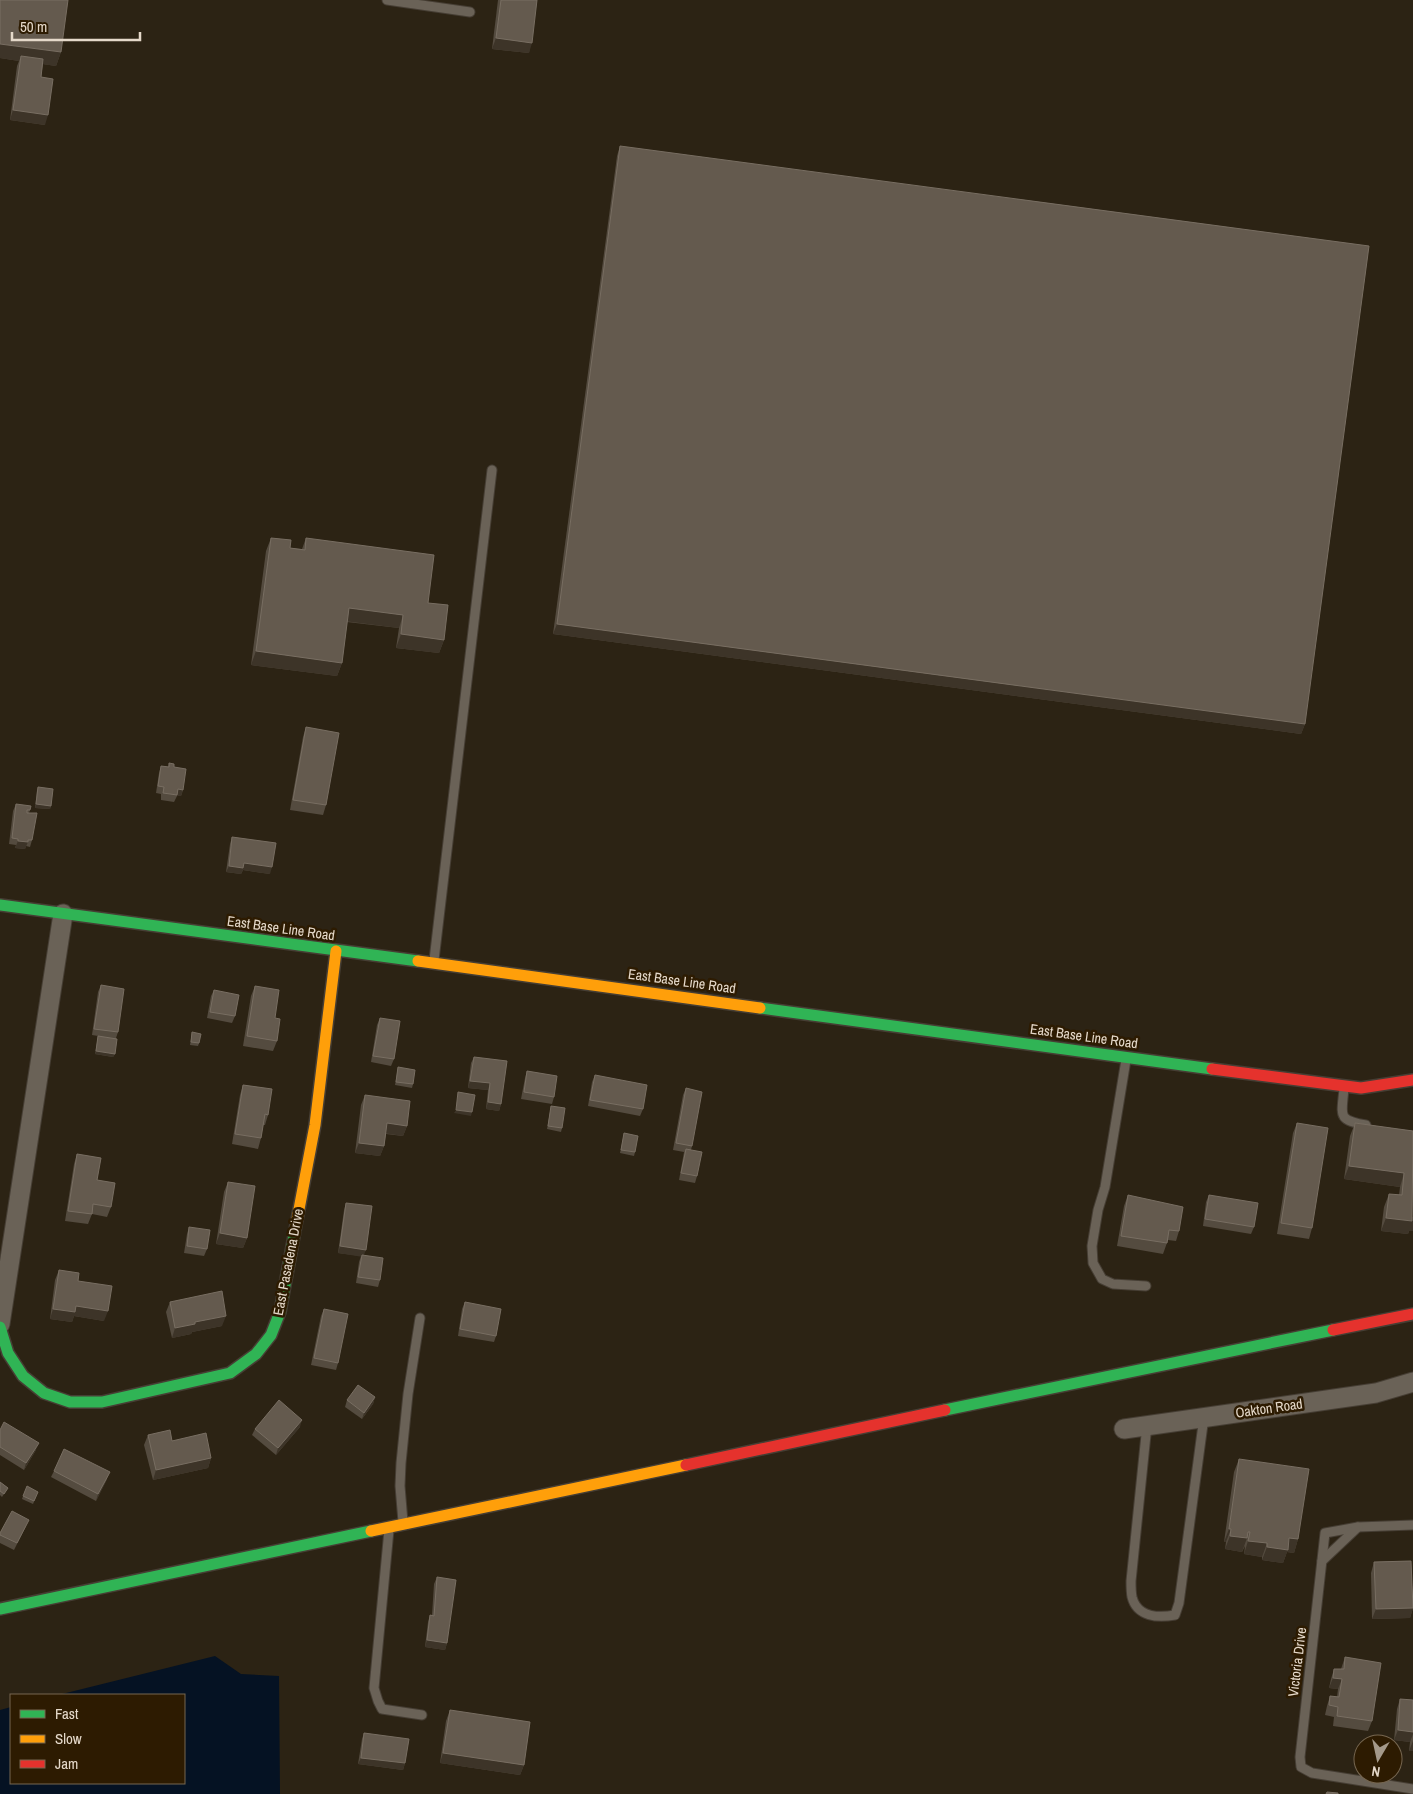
<svg xmlns="http://www.w3.org/2000/svg" width="1413" height="1794" font-family="'Archivo Narrow',sans-serif">
  <rect width="100%" height="100%" fill="#2c2314"/>
  <polygon fill="#051223" points="215,1656 241,1674 279,1676 280,1794 0,1794 0,1710 11,1707 11,1783 184,1783 184,1695 58,1695"/>
  <g fill="none" stroke-linecap="round" stroke-linejoin="round">
    <defs>
      <g id="lane">
        <polyline points="387,0 470,12"/>
        <polyline points="434,960 492,470"/>
        <polyline points="1126,1060 1105,1187 1098,1210 1092,1246 1093,1263 1102,1279 1113,1284 1146,1286"/>
        <path d="M1344,1088C1342,1115 1336,1120 1366,1125"/>
        <path d="M1147,1425L1131,1581C1131,1586 1131,1592 1132,1597C1137,1617 1158,1618 1175,1615L1179,1603L1204,1417"/>
        <polyline points="403,1522 400,1486 401,1463 408,1394 420,1318"/>
        <polyline points="1413,1525 1358,1527 1325,1533 1300,1757 1301,1767 1312,1773 1413,1789"/>
        <polyline points="389,1530 374,1688 378,1701 382,1709 422,1715"/>
        <polyline points="1322,1561 1358,1527"/>
      </g>
      <g id="street">
        <polyline points="0,1324 63,914"/>
        <polyline points="1124,1429 1376,1393 1413,1382"/>
      </g>
      <g id="fast">
        <polyline points="0,905 418,961"/>
        <polyline points="760,1008 1212,1069"/>
        <polyline points="0,1327 8,1353 23,1376 44,1393 70,1402 102,1402 230,1373 256,1354 271,1335 280,1312 296,1225"/>
        <polyline points="945,1410 1333,1330"/>
        <polyline points="0,1609 371,1531"/>
      </g>
      <g id="slow">
        <polyline points="418,961 760,1008"/>
        <polyline points="296,1225 315,1125 336,951"/>
        <polyline points="371,1531 686,1465"/>
      </g>
      <g id="jam">
        <polyline points="1212,1069 1361,1088 1413,1080"/>
        <polyline points="1333,1330 1413,1314"/>
        <polyline points="686,1465 945,1410"/>
      </g>
    </defs>
    <use href="#lane" stroke="#463e34" stroke-width="11"/>
    <use href="#street" stroke="#463e34" stroke-width="21"/>
    <use href="#fast" stroke="#463e34" stroke-width="14"/>
    <use href="#slow" stroke="#463e34" stroke-width="14"/>
    <use href="#jam" stroke="#463e34" stroke-width="14"/>
    <use href="#lane" stroke="#6a6257" stroke-width="9"/>
    <use href="#street" stroke="#6a6257" stroke-width="19"/>
    <use href="#fast" stroke="#30b455" stroke-width="11"/>
    <use href="#slow" stroke="#ff9f0a" stroke-width="11"/>
    <use href="#jam" stroke="#e5322d" stroke-width="11"/>
  </g>
  <g fill="#544b3f">
    <polygon points="498,0 537,0 529,53 492,49"/>
    <polygon points="61,52 56,66 43,64 41,77 45,125 10,120 17,66 19,61 0,58"/>
    <polygon points="620,146 1305,724 1301,734 553,634 617,156"/>
    <polygon points="271,538 290,548 302,549 306,538 428,603 444,640 439,653 396,648 399,628 347,622 342,663 337,676 251,665 266,551"/>
    <polygon points="306,727 326,805 323,815 290,810 303,737"/>
    <polygon points="169,763 174,767 183,790 181,796 177,796 174,802 161,800 161,794 156,793 159,773 161,766 168,767"/>
    <polygon points="38,787 51,806 50,809 35,808 37,790"/>
    <polygon points="16,804 30,810 29,813 32,840 30,847 26,846 25,849 15,848 16,845 9,844 13,811"/>
    <polygon points="232,837 270,874 243,870 241,874 226,872 230,844"/>
    <polygon points="101,985 118,1032 116,1038 115,1054 113,1057 95,1054 98,1036 92,1035 98,992"/>
    <polygon points="255,986 275,1018 277,1041 273,1051 243,1046 251,996"/>
    <polygon points="214,990 235,1016 232,1023 207,1018 211,996"/>
    <polygon points="380,1018 394,1059 391,1066 371,1062 377,1025"/>
    <polygon points="192,1032 199,1043 198,1046 190,1045"/>
    <polygon points="474,1057 501,1104 499,1111 486,1109 488,1090 468,1088 471,1063"/>
    <polygon points="398,1067 413,1084 412,1088 395,1085"/>
    <polygon points="527,1071 554,1097 552,1104 521,1099 525,1078"/>
    <polygon points="595,1075 643,1109 640,1116 588,1106 592,1082"/>
    <polygon points="243,1085 268,1115 265,1125 263,1125 261,1138 258,1149 232,1144 240,1095"/>
    <polygon points="686,1088 692,1146 691,1150 697,1176 695,1183 679,1180 684,1152 673,1150 683,1095"/>
    <polygon points="365,1095 407,1126 403,1136 386,1134 384,1146 380,1156 355,1153 361,1105"/>
    <polygon points="551,1106 562,1128 561,1132 547,1129"/>
    <polygon points="1297,1123 1312,1228 1309,1239 1277,1234 1293,1133"/>
    <polygon points="1355,1123 1413,1131 1409,1231 1408,1234 1381,1231 1384,1207 1389,1194 1399,1195 1400,1187 1344,1179 1350,1136"/>
    <polygon points="624,1133 635,1152 634,1156 620,1153"/>
    <polygon points="77,1154 97,1180 111,1207 107,1217 92,1214 88,1224 65,1221 74,1164"/>
    <polygon points="228,1182 247,1238 243,1248 216,1244 224,1192"/>
    <polygon points="1128,1195 1179,1231 1176,1241 1168,1240 1163,1254 1117,1246 1124,1206"/>
    <polygon points="1209,1195 1254,1227 1251,1234 1203,1226 1206,1202"/>
    <polygon points="346,1203 364,1255 380,1280 378,1287 356,1283 359,1262 361,1256 338,1253 344,1210"/>
    <polygon points="189,1227 207,1249 204,1256 184,1253 187,1234"/>
    <polygon points="59,1270 78,1281 104,1321 74,1316 72,1322 50,1319 55,1280"/>
    <polygon points="170,1302 222,1326 192,1332 191,1334 172,1338 166,1312"/>
    <polygon points="465,1302 496,1336 494,1342 458,1336 462,1309"/>
    <polygon points="324,1309 338,1363 336,1370 311,1365 321,1316"/>
    <polygon points="375,1397 373,1404 362,1419 345,1407 347,1400"/>
    <polygon points="300,1427 276,1455 252,1435 255,1429"/>
    <polygon points="0,1430 36,1450 24,1470 0,1455"/>
    <polygon points="148,1435 172,1441 211,1458 208,1468 153,1480 144,1445"/>
    <polygon points="1239,1459 1298,1539 1294,1553 1287,1552 1283,1563 1262,1560 1262,1557 1244,1554 1245,1546 1242,1552 1225,1549 1226,1542 1224,1542 1234,1472"/>
    <polygon points="54,1471 107,1479 96,1501 51,1477"/>
    <polygon points="0,1482 8,1488 2,1497 0,1495"/>
    <polygon points="38,1492 33,1504 22,1499 23,1496"/>
    <polygon points="26,1526 14,1550 0,1543 0,1533"/>
    <polygon points="1411,1561 1413,1608 1410,1618 1372,1619 1371,1573 1374,1562"/>
    <polygon points="437,1577 447,1643 445,1650 425,1647 428,1622 430,1615 432,1615 434,1584"/>
    <polygon points="1345,1657 1372,1721 1368,1731 1333,1726 1334,1717 1325,1715 1327,1706 1330,1696 1337,1697 1338,1689 1329,1688 1331,1679 1334,1669 1341,1669"/>
    <polygon points="1400,1699 1413,1700 1413,1751 1409,1751 1410,1742 1394,1740 1397,1709"/>
    <polygon points="450,1710 524,1765 520,1775 440,1763 446,1721"/>
    <polygon points="364,1733 405,1763 403,1770 358,1764 362,1739"/>
  </g>
  <g fill="#3d3428">
    <polygon points="496,38 532,43 529,53 492,49"/>
    <polygon points="0,44 61,52 56,66 20,61 21,56 19,61 0,58"/>
    <polygon points="13,110 48,115 45,125 10,120"/>
    <polygon points="349,608 403,615 399,628 344,621"/>
    <polygon points="557,624 1305,724 1301,734 553,634"/>
    <polygon points="401,634 444,640 439,653 396,648"/>
    <polygon points="256,651 342,663 337,676 251,665"/>
    <polygon points="178,789 183,790 181,796 177,796"/>
    <polygon points="36,804 51,806 50,809 35,808"/>
    <polygon points="18,841 28,842 25,849 15,848"/>
    <polygon points="244,863 272,867 270,874 243,870 241,874 226,872 229,866"/>
    <polygon points="96,1051 115,1054 113,1057 95,1054"/>
    <polygon points="470,1081 490,1083 488,1090 468,1088"/>
    <polygon points="488,1102 501,1104 499,1111 486,1109"/>
    <polygon points="456,1110 472,1112 471,1116 454,1113"/>
    <polygon points="387,1123 407,1126 403,1136 383,1133"/>
    <polygon points="359,1143 384,1146 380,1156 355,1153"/>
    <polygon points="1349,1166 1404,1173 1400,1187 1344,1179"/>
    <polygon points="1413,1217 1413,1231 1409,1231 1408,1234 1381,1231 1386,1218"/>
    <polygon points="220,1233 247,1238 243,1248 216,1244"/>
    <polygon points="340,1246 366,1250 363,1257 338,1253"/>
    <polygon points="76,1306 108,1311 104,1321 74,1316 72,1322 50,1319 53,1309"/>
    <polygon points="226,1316 222,1326 192,1332 191,1334 172,1338 175,1328 195,1322"/>
    <polygon points="375,1397 373,1404 362,1419 364,1413"/>
    <polygon points="302,1420 300,1427 276,1455 278,1448"/>
    <polygon points="39,1443 36,1450 24,1470 26,1463"/>
    <polygon points="211,1458 208,1468 153,1480 156,1470"/>
    <polygon points="110,1472 107,1479 96,1501 98,1494"/>
    <polygon points="1229,1529 1231,1529 1226,1542 1224,1542"/>
    <polygon points="1230,1536 1247,1538 1242,1552 1225,1549"/>
    <polygon points="1289,1538 1298,1539 1294,1553 1287,1552 1283,1563 1262,1560 1267,1547"/>
    <polygon points="1248,1541 1267,1543 1262,1557 1244,1554"/>
    <polygon points="1413,1608 1410,1618 1372,1619 1376,1609"/>
    <polygon points="427,1640 447,1643 445,1650 425,1647"/>
    <polygon points="1333,1678 1342,1679 1338,1689 1329,1688"/>
    <polygon points="1398,1730 1413,1732 1413,1734 1410,1742 1394,1740"/>
    <polygon points="1413,1741 1413,1751 1409,1751"/>
    <polygon points="443,1753 524,1765 520,1775 440,1763"/>
    <polygon points="361,1758 405,1763 403,1770 358,1764"/>
  </g>
  <g fill="#645a4e" stroke="#786e62">
    <polygon points="0,0 68,0 61,52 0,44"/>
    <polygon points="501,0 537,0 532,43 496,38"/>
    <polygon points="21,56 43,59 41,77 53,79 48,115 13,110"/>
    <polygon points="620,146 1369,246 1305,724 557,624"/>
    <polygon points="271,538 291,540 290,548 305,550 306,538 434,555 428,603 448,605 444,640 401,634 403,615 349,608 342,663 256,651"/>
    <polygon points="306,727 339,733 326,805 293,800"/>
    <polygon points="169,763 174,764 174,767 186,769 183,790 178,789 177,795 163,793 164,787 158,786 161,766 169,767"/>
    <polygon points="38,787 53,789 51,806 36,804"/>
    <polygon points="16,804 31,806 30,810 27,810 27,813 37,813 32,840 28,840 28,842 18,841 18,839 12,838"/>
    <polygon points="232,837 276,843 272,867 244,863 243,868 229,866"/>
    <polygon points="101,985 124,989 118,1032 94,1029"/>
    <polygon points="255,986 279,990 275,1018 280,1019 277,1041 247,1036"/>
    <polygon points="214,990 239,995 235,1016 210,1012"/>
    <polygon points="380,1018 400,1021 394,1059 373,1056"/>
    <polygon points="192,1032 201,1034 199,1043 191,1042"/>
    <polygon points="98,1036 117,1039 115,1054 96,1051"/>
    <polygon points="474,1057 507,1061 501,1104 488,1102 490,1083 470,1081"/>
    <polygon points="398,1067 415,1070 413,1084 396,1082"/>
    <polygon points="527,1071 557,1076 554,1097 524,1092"/>
    <polygon points="595,1075 647,1085 643,1109 590,1100"/>
    <polygon points="243,1085 272,1089 268,1115 265,1114 261,1138 235,1134"/>
    <polygon points="686,1088 702,1092 692,1146 676,1143"/>
    <polygon points="458,1092 475,1095 472,1112 456,1110"/>
    <polygon points="365,1095 410,1101 407,1126 387,1123 384,1146 359,1143"/>
    <polygon points="551,1106 565,1108 562,1128 548,1126"/>
    <polygon points="1297,1123 1328,1128 1312,1228 1281,1223"/>
    <polygon points="1355,1123 1413,1131 1412,1221 1386,1218 1389,1194 1402,1195 1404,1173 1349,1166"/>
    <polygon points="624,1133 638,1136 635,1152 621,1150"/>
    <polygon points="686,1149 702,1152 697,1176 681,1173"/>
    <polygon points="77,1154 101,1158 97,1180 115,1183 111,1207 93,1204 92,1214 68,1211"/>
    <polygon points="228,1182 255,1186 247,1238 220,1233"/>
    <polygon points="1128,1195 1183,1207 1179,1231 1169,1230 1167,1243 1121,1236"/>
    <polygon points="1209,1195 1258,1203 1254,1227 1205,1219"/>
    <polygon points="346,1203 372,1206 366,1250 340,1246"/>
    <polygon points="189,1227 210,1230 207,1249 187,1246"/>
    <polygon points="362,1255 383,1258 380,1280 358,1277"/>
    <polygon points="59,1270 79,1273 78,1281 112,1286 108,1311 76,1306 75,1312 53,1309"/>
    <polygon points="222,1291 226,1316 195,1322 195,1324 175,1328 170,1302"/>
    <polygon points="465,1302 501,1309 496,1336 460,1329"/>
    <polygon points="324,1309 348,1314 338,1363 314,1358"/>
    <polygon points="358,1385 375,1397 364,1413 347,1400"/>
    <polygon points="279,1400 302,1420 278,1448 255,1429"/>
    <polygon points="4,1422 39,1443 26,1463 0,1447 0,1430"/>
    <polygon points="170,1430 172,1441 206,1433 211,1458 156,1470 148,1435"/>
    <polygon points="64,1449 110,1472 98,1494 54,1471"/>
    <polygon points="1239,1459 1309,1469 1298,1539 1289,1538 1288,1550 1267,1547 1267,1543 1248,1541 1250,1532 1248,1532 1247,1538 1230,1536 1231,1529 1229,1529"/>
    <polygon points="0,1482 8,1488 4,1494 0,1491"/>
    <polygon points="27,1486 38,1492 34,1501 23,1496"/>
    <polygon points="12,1511 29,1520 17,1543 0,1535 0,1533"/>
    <polygon points="1411,1561 1413,1608 1376,1609 1374,1562"/>
    <polygon points="437,1577 456,1580 447,1643 427,1640 430,1615 434,1616"/>
    <polygon points="1345,1657 1381,1663 1372,1721 1337,1716 1338,1707 1329,1705 1330,1696 1339,1697 1342,1679 1333,1678 1334,1669 1344,1669"/>
    <polygon points="1400,1699 1413,1700 1413,1732 1398,1730"/>
    <polygon points="450,1710 530,1722 524,1765 443,1753"/>
    <polygon points="364,1733 409,1739 405,1763 361,1758"/>
    <polygon points="1327,1792 1338,1793 1338,1794 1326,1794"/>
  </g>
  <g text-anchor="middle" stroke-width="5" stroke-linejoin="round" paint-order="stroke">
    <g font-size="14" fill="#e5d9ca" stroke="#2d1b01">
      <text transform="translate(281 928) rotate(8)" y="5">East Base Line Road</text>
      <text transform="translate(682 981) rotate(8)" y="5">East Base Line Road</text>
      <text transform="translate(1084 1036) rotate(8)" y="5">East Base Line Road</text>
      <text transform="translate(288 1262) rotate(-79)" y="5">East Pasadena Drive</text>
      <text transform="translate(1269 1408) rotate(-8)" y="5">Oakton Road</text>
      <text transform="translate(1297 1662) rotate(-83)" y="5">Victoria Drive</text>
    </g>
  </g>
  <rect x="10" y="1694" width="175" height="90" fill="#2d1b01" stroke="#776751"/>
  <rect x="20" y="1710" width="25" height="8" fill="#30b455" stroke="#776751"/>
  <text x="55" y="1719" font-size="15" fill="#e5d9ca">Fast</text>
  <rect x="20" y="1735" width="25" height="8" fill="#ff9f0a" stroke="#776751"/>
  <text x="55" y="1744" font-size="15" fill="#e5d9ca">Slow</text>
  <rect x="20" y="1760" width="25" height="8" fill="#e5322d" stroke="#776751"/>
  <text x="55" y="1769" font-size="15" fill="#e5d9ca">Jam</text>
  <g transform="translate(1378 1759) rotate(189)"><circle r="24" fill="#2d1b01" stroke="#776751"/>
  <path d="M0-4L9 19L0 12L-9 19Z" fill="#a4998a"/>
  <text y="-8" font-size="14" font-weight="bold" text-anchor="middle" fill="#e5d9ca">N</text>
  </g>
  <path d="M12 32v8h128v-8" fill="none" stroke="#e5d9ca" stroke-width="2.5"/>
  <text x="20" y="32" font-size="15" fill="#e5d9ca" stroke="#2d1b01" stroke-width="4" paint-order="stroke">50 m</text>
</svg>
